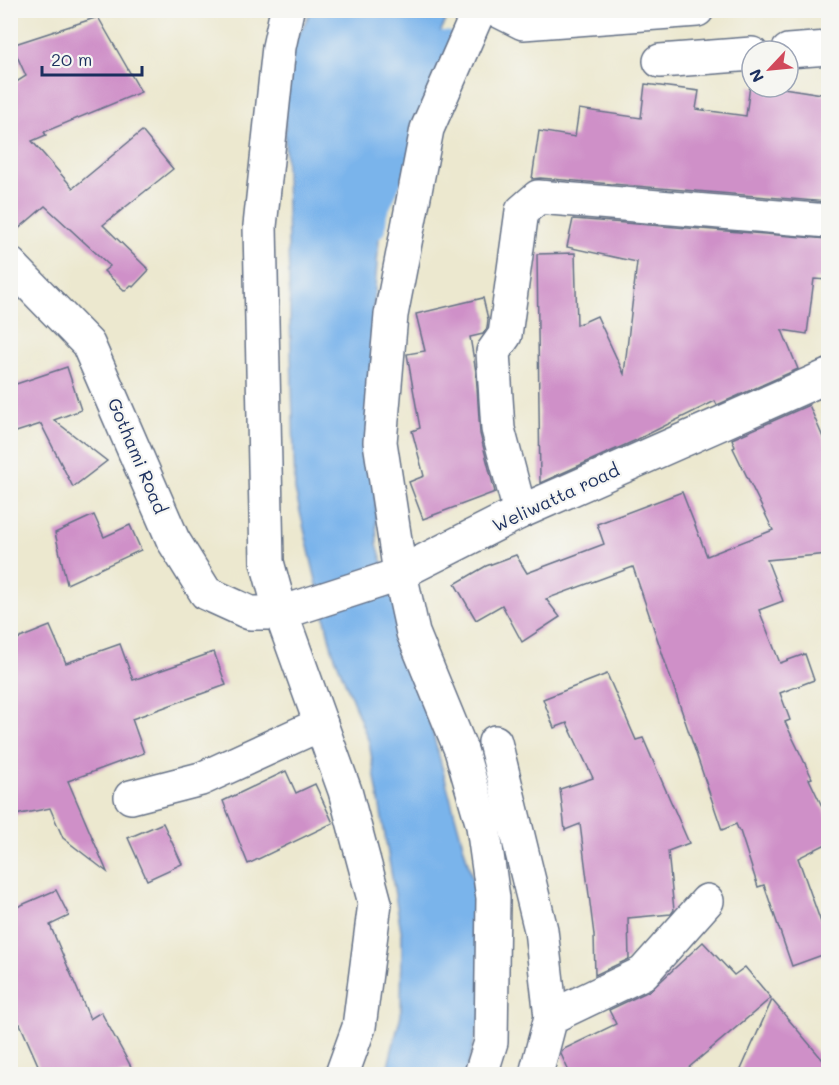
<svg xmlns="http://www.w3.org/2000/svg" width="839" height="1085" font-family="Mali,sans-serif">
  <rect width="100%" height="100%" fill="#f6f6f2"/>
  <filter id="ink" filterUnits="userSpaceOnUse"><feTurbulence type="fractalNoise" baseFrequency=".0167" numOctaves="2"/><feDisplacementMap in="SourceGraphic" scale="12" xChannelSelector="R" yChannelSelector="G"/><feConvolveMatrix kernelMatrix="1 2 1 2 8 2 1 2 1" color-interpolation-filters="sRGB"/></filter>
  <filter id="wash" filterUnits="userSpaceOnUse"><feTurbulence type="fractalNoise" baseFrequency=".008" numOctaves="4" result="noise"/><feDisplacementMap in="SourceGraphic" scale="24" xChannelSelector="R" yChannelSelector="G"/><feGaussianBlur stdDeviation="1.35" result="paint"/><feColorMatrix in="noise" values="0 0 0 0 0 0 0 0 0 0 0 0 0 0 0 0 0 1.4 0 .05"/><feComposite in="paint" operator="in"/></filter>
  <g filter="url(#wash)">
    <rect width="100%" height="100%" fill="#ece8cf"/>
    <polygon fill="#7ab4eb" stroke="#4a72a4" stroke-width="1.5" points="311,11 450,11 386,152 373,314 373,437 377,544 426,708 482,915 488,988 466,1074 386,1074 401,1015 402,936 369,742 332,649 295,490 285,138 285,60"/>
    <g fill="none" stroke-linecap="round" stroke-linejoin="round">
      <polyline stroke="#7ab4eb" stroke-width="34" points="369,225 370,211 445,48"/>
    </g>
    <g id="blocks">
      <g fill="#cf90c8">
        <polygon points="98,17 141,92 44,132 46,135 32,141 73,188 142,131 173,169 103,225 149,270 133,287 131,285 125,291 104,271 110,266 45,206 10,236 10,86 26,76 12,45"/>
        <polygon points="645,84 699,91 696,109 746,116 750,85 752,87 777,87 828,95 828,202 540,178 532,179 539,131 575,137 579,109 641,118"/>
        <polygon points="573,219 828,239 828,280 814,279 807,334 782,330 798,369 717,405 715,401 634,441 540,483 537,254 575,253 577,325 597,316 624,374 637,262 567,247"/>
        <polygon points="483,298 488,319 487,328 483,334 470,337 476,372 480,434 495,492 423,519 409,482 424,476 412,431 420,428 407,354 425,351 416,314"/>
        <polygon points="67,367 81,410 54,420 107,461 73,487 41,424 10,434 10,386"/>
        <polygon points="809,405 828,449 828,554 767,560 783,601 759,610 780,663 805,654 814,680 780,693 790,720 785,722 812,778 809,779 828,819 828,843 798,858 828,942 828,953 792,966 764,885 758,887 740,831 739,831 736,824 722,830 633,567 546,599 560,617 522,642 502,605 476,620 455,584 486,566 516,555 527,573 604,544 597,524 682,492 707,556 773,530 733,448 735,447 732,439"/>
        <polygon points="94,515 104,537 130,525 141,550 67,584 55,533"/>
        <polygon points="50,626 66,663 120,644 133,680 214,652 226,685 132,719 144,753 68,781 107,872 63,838 50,808 10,816 10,642"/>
        <polygon points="607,674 636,740 643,738 689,843 668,851 674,910 671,914 628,918 629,959 595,975 594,935 580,824 565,830 560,789 593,778 567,723 554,728 543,699"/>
        <polygon points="286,771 296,793 315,784 333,823 248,864 223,801"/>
        <polygon points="163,823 182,864 147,880 128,838"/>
        <polygon points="56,890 69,916 50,925 90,1019 101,1012 135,1074 42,1074 20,1024 17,1025 10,1009 10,910"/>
        <polygon points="703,942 734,975 745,967 771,998 681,1074 570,1074 561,1054 562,1050 616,1024 609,1010 651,990"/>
        <polygon points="772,1000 828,1066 828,1074 739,1074"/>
      </g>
    </g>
  </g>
  <g filter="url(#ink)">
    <use href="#blocks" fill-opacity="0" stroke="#647086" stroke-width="1.5"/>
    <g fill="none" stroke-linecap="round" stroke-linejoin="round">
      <defs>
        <g id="minor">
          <polyline points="287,10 279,47 260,226 267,562 281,613 345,791 375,903 359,1027 342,1074"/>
          <polyline points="479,10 427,129 391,315 380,442 400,573 413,633 461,750 483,826 493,898 491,1042 481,1074"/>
          <polyline points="497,10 523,23 697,10"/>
          <polyline points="788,51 828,48"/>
          <polyline points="660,61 752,54"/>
          <polyline points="10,264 88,344 173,540 206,593 250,613 281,613 392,577 520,512 828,376"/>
          <polyline points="520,512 498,429 493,352 505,335 522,211 538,197 828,221"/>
          <polyline points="495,742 541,930 551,1017 536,1074"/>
          <polyline points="131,797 201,779 321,724"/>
          <polyline points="551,1017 643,973 707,901"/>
        </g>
      </defs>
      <use href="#minor" stroke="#647086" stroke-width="36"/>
      <use href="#minor" stroke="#fff" stroke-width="33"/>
    </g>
  </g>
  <g text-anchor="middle" stroke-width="4.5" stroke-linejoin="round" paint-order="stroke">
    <g font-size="18" fill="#1b2f5e" stroke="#f6f6f2">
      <text transform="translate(137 456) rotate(67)" y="6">Gothami Road</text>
      <text transform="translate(556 498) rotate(-25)" y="6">Weliwatta road</text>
    </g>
  </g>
  <rect width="839" height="1085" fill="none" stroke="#f6f6f2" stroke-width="36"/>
  <g transform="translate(770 69) rotate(244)"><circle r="28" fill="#f6f6f2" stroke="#9ea6b7" stroke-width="1.5"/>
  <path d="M0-4.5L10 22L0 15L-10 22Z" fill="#d1495b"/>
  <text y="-9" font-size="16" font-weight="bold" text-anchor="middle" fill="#1b2f5e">N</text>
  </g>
  <path d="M42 66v9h100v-9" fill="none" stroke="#1b2f5e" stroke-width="3"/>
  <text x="51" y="66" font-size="18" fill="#1b2f5e" stroke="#f6f6f2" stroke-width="4.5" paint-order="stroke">20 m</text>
</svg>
